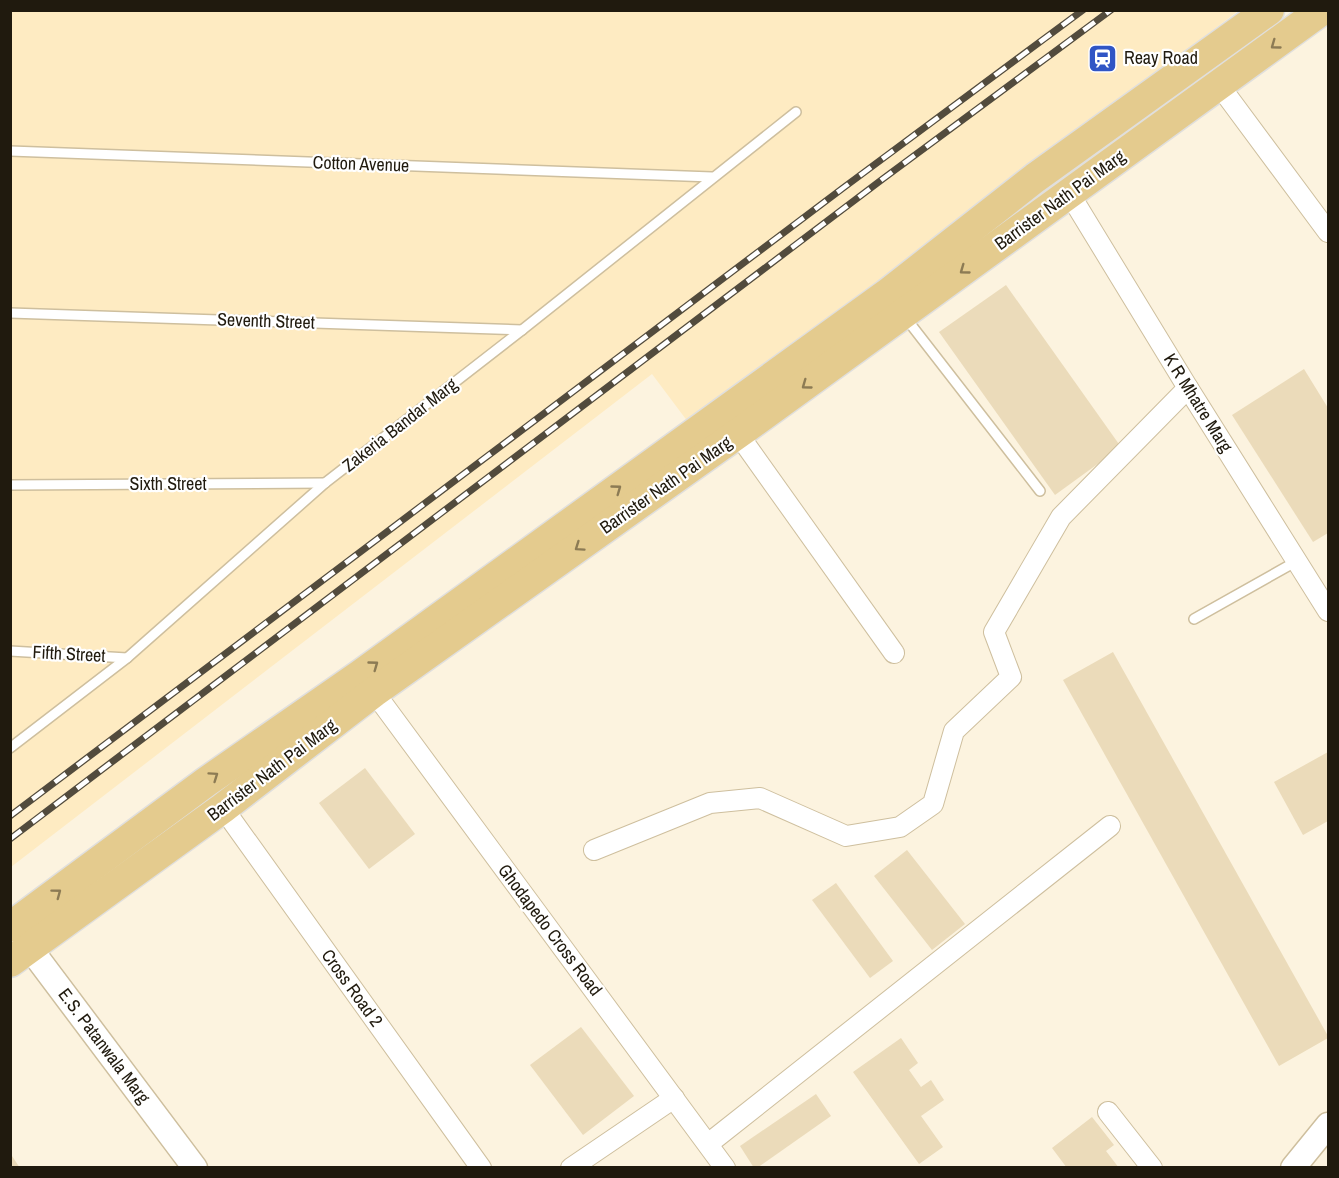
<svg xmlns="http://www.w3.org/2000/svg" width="1339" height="1178" font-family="'Archivo Narrow',sans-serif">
  <rect width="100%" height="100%" fill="#fcf3df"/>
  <polygon fill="#feebc2" points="11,11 1238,11 691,426 652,374 11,867"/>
  <g fill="#ebdbba">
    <polygon points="1006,285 1121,447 1055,495 939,332"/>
    <polygon points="1304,369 1328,408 1328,533 1313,542 1232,415"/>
    <polygon points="1113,652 1328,1036 1328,1038 1279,1066 1063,680"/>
    <polygon points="1328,752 1328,821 1303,835 1274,782"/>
    <polygon points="365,768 415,834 369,869 319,803"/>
    <polygon points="907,850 965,924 932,950 874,876"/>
    <polygon points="836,883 893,961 870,978 812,900"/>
    <polygon points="581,1027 634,1096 583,1135 530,1065"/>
    <polygon points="901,1038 918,1063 909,1070 921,1087 931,1080 944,1100 921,1116 943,1147 919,1164 853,1072"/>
    <polygon points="816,1094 831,1116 757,1168 754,1168 740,1146"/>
    <polygon points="1092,1117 1114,1145 1106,1151 1119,1168 1067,1168 1052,1148"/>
    <polygon points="10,1153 20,1168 10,1168"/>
  </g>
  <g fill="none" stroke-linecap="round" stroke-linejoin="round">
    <defs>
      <g id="service">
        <polyline points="10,151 712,177"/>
        <polyline points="10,313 522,330"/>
        <polyline points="905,317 1040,491"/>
        <polyline points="10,485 325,483"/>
        <polyline points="1194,619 1297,561"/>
        <polyline points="10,651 127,658"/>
        <polyline points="10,748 127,658 325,483 522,330 796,112"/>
      </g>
      <g id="minor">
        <polyline points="1219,85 1328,232"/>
        <polyline points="1069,193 1188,388 1328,611"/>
        <polyline points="738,434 894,653"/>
        <polyline points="374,692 725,1168"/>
        <polyline points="223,808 481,1168"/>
        <polyline points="594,850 710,803 760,798 846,836 900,827 933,804 954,731 1011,677 994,632 1061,517 1188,388"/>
        <polyline points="1108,1112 1152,1168"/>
        <polyline points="708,1144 1110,826"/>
        <polyline points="571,1168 674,1098"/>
      </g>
      <g id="tertiary">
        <polyline points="20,935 195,1168"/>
        <polyline points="1293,1168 1328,1125"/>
      </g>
      <g id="primary">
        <polyline points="10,927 206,782 360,675 887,294 1035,178 1269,10"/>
        <polyline points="10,962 223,808 374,692 747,427 1322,10"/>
      </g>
    </defs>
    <use href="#service" stroke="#cebf9e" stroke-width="12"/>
    <use href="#minor" stroke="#cebf9e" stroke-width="22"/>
    <use href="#tertiary" stroke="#cebf9e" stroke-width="27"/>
    <use href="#primary" stroke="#e0dfdd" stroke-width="33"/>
    <use href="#service" stroke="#fff" stroke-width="9"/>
    <use href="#minor" stroke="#fff" stroke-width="20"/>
    <use href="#tertiary" stroke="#fff" stroke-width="24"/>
    <use href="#primary" stroke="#e4cb8e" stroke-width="30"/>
    <defs>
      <g id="rail">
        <polyline points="10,816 843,188 1083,10"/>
        <polyline points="10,839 884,178 1111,10"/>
      </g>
    </defs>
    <use href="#rail" stroke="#524b3d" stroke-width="7"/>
    <use href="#rail" stroke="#fff" stroke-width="4.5" stroke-dasharray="14" stroke-linecap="butt"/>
  </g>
  <defs><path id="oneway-chevron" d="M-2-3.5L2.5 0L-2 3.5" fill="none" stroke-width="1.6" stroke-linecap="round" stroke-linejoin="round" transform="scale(1.5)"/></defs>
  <g stroke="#8c7b54">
    <use href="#oneway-chevron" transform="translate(1275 45) rotate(144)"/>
    <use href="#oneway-chevron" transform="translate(964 270) rotate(144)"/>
    <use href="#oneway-chevron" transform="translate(806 385) rotate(144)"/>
    <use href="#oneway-chevron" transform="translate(617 489) rotate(-36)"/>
    <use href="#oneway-chevron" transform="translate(579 547) rotate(145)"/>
    <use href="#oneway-chevron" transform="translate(374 665) rotate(-36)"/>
    <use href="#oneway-chevron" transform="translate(214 776) rotate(-35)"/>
    <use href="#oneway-chevron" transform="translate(57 893) rotate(-37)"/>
  </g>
  <defs>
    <symbol id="station-square" viewBox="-11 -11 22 22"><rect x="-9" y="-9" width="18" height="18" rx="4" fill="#3055c5" stroke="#fff"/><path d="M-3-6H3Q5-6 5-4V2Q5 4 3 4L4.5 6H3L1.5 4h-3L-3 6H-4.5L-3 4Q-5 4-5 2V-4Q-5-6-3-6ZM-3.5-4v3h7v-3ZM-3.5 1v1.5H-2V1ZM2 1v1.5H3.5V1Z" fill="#fff"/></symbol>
  </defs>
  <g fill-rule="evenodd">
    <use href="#station-square" x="1086" y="42" width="33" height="33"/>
  </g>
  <g text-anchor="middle" stroke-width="4.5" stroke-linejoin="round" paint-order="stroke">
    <g font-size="18" fill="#201a0e" stroke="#fff" text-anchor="start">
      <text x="1124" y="64">Reay Road</text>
    </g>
    <g font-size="18" fill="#201a0e" stroke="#fff">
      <text transform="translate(361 164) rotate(2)" y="6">Cotton Avenue</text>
      <text transform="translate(1060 200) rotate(-36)" y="6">Barrister Nath Pai Marg</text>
      <text transform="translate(266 321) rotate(2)" y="6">Seventh Street</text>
      <text transform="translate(1198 403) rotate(58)" y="6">K R Mhatre Marg</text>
      <text transform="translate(400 425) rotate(-38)" y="6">Zakeria Bandar Marg</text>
      <text x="168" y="490">Sixth Street</text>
      <text transform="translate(666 485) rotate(-35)" y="6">Barrister Nath Pai Marg</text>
      <text transform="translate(69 654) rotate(3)" y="6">Fifth Street</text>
      <text transform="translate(272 770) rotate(-37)" y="6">Barrister Nath Pai Marg</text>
      <text transform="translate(550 930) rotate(53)" y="6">Ghodapedo Cross Road</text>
      <text transform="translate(352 988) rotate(54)" y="6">Cross Road 2</text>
      <text transform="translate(104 1046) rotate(53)" y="6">E.S. Patanwala Marg</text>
    </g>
  </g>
  <rect width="1339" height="1178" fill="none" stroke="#201a0e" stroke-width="24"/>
</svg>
